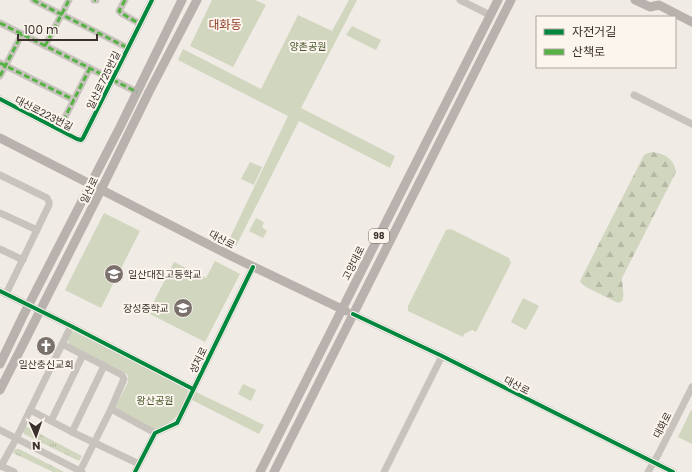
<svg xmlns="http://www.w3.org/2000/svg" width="692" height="472" font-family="Poppins,'Noto Sans KR',sans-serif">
  <defs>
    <pattern id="grass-tufts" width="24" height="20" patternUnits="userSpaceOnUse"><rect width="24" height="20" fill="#d1d6bf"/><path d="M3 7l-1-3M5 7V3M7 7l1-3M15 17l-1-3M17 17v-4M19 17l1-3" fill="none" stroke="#b4b8a4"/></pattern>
    <pattern id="forest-firs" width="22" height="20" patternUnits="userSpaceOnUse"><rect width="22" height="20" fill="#d1d6bf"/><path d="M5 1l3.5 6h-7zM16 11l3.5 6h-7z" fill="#b4b8a4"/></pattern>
  </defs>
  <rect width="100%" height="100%" fill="#f0ebe5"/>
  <g fill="url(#grass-tufts)">
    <polygon points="25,426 82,456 79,461 24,434 23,431"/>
    <polygon points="15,449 19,449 64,472 53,472 13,453"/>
  </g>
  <path fill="url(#forest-firs)" d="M653,152C666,154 674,159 676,172L622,278C622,286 625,295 622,301L618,303L586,287L582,284L580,281L644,155L648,153Z"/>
  <g fill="#d1d6bf">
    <polygon points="212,0 255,0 266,5 233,67 190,46"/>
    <polygon points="349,0 357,0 301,108 395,156 390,168 299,121 236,246 228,242 288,116 178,60 183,49 261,89 298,15 332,31"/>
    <polygon points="352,26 381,40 376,50 346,35"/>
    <polygon points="250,162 262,167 254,185 241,179"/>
    <polygon points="104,213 140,231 101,308 65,290"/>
    <polygon points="256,218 264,222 262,227 267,231 263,238 249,231"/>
    <polygon points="451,229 509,258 511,263 476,332 472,330 464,334 463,337 408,311 408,306 446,230"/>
    <polygon points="215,261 240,274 205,342 148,313 174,262 206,278"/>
    <polygon points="523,298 539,306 526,330 511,322"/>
    <path d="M71,332H74L186,386L188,391C182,406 179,419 163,426C160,428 158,429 154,429L115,408L128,382V377L127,374L70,346C66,341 69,337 71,332Z"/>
    <polygon points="243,384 256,390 251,401 238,394"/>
    <polygon points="196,392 264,425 259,434 192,400"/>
    <polygon points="691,410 692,411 692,444 678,437"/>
  </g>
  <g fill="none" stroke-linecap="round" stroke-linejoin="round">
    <g stroke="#c9c3be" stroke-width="7">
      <polyline points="33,0 128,48"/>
      <polyline points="94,0 96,0"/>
      <polyline points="125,0 119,11 121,13 140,24"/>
      <polyline points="460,0 490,15"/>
      <polyline points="0,23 137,92"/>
      <polyline points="45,46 69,0"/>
      <polyline points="0,63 74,100"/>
      <polyline points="0,76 22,34"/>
      <polyline points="634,95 692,124"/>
      <polyline points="0,99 77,139 81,140 83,138 152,0"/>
      <polyline points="59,129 90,68"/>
      <polyline points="0,175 47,198 49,202 49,205 6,294"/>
      <polyline points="0,213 37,230"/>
      <polyline points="0,249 23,260"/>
      <polyline points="0,291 71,326 193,389"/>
      <polyline points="353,314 442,356 673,472"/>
      <polyline points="62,344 122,375 124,379 111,409 80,471"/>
      <polyline points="111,409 155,433"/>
      <polyline points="30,410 72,432 139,464"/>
      <polyline points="51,421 83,355"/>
      <polyline points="0,430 82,472"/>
      <polyline points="72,432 104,366"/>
      <polyline points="0,466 1,466 14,472"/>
      <polyline points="1,466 16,439 71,326"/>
      <polyline points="135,472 155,433 177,423 253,267"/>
      <polyline points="384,472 442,356"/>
      <polyline points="648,472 659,453 692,387"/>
    </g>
    <g stroke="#b8b1ad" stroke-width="9">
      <polyline points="635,0 650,7 659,5 692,22"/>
      <polyline points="0,138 231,256 346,311"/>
      <polyline points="0,364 23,316 120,127 182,0"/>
      <polyline points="0,390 98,196 149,92 197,0"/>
      <polyline points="260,472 498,0"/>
      <polyline points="274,472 511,0"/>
    </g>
    <g stroke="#57b246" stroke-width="3" stroke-dasharray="6 3" stroke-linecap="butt">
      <polyline points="33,0 128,48"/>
      <polyline points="94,0 96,0"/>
      <polyline points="125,0 119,11 121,13 140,24"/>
      <polyline points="0,23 137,92"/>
      <polyline points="45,46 69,0"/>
      <polyline points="0,63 74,100"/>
      <polyline points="0,76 22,34"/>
      <polyline points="59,129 90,68"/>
    </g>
    <defs>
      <g id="cycleway">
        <polyline points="0,99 77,139 81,140 83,138 152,0"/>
        <polyline points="0,291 71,326 193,389"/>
        <polyline points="353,314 442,356 673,472"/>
        <polyline points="135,472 155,433 177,423 253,267"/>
      </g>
    </defs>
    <use href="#cycleway" stroke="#fbf5ee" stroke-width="6"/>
    <use href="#cycleway" stroke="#00873e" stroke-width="4"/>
  </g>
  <defs>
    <symbol id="school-disc" viewBox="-11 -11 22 22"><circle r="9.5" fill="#7a716c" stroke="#fbf5ee"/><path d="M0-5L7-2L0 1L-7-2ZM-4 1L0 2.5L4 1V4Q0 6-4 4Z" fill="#fff"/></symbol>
    <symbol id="church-disc" viewBox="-11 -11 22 22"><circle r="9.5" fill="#7a716c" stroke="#fbf5ee"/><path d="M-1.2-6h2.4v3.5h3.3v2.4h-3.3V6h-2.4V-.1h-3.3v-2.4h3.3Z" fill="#fff"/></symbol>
  </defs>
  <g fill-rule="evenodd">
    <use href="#school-disc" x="103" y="263" width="22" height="22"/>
    <use href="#school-disc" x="172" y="297" width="22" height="22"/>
    <use href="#church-disc" x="35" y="335" width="22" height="22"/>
  </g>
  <g text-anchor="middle" stroke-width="4" stroke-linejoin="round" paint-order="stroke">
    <rect fill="#fbf5ee" stroke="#756b66" stroke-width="1" x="369" y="229" width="20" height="14" rx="3"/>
    <g font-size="9" font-weight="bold" fill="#3b302b">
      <text x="379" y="239">98</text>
    </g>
    <g font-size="10" fill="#4a5a2e" stroke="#fbf5ee">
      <text x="308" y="50">양촌공원</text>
      <text x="155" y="404">왕산공원</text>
    </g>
    <g font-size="10" fill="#3b302b" stroke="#fbf5ee">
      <text transform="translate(103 80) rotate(-64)" y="4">일산로725번길</text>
      <text transform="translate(44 113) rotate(27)" y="4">대산로223번길</text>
      <text transform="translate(89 190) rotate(-64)" y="4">일산로</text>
      <text transform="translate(222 239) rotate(27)" y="4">대산로</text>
      <text transform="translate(353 263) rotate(-63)" y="4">고양대로</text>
      <text transform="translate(198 360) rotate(-64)" y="4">성저로</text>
      <text transform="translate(517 385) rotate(27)" y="4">대산로</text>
      <text transform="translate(662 425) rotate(-63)" y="4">대화로</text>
    </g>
    <g font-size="10" fill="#3b302b" stroke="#fbf5ee" text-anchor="start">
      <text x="128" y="278">일산대진고등학교</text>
      <text x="169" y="312" text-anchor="end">장성중학교</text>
      <text x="46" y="368" text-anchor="middle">일산충신교회</text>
    </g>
    <g font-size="12" fill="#8c3b22" stroke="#fbf5ee">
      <text x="225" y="29">대화동</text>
    </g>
  </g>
  <rect x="536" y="16" width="140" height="52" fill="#fbf5ee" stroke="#aea6a0"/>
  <rect x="544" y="29" width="20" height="6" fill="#00873e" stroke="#aea6a0"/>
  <text x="572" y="36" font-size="12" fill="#3b302b">자전거길</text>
  <rect x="544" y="49" width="20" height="6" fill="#57b246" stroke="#aea6a0"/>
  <text x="572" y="56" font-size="12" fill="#3b302b">산책로</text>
  <g transform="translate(36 436) rotate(178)" stroke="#fbf5ee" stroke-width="3" paint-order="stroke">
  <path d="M0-3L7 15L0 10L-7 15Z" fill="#3b302b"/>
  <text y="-6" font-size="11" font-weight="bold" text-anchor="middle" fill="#3b302b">N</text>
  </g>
  <path d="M18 34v6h79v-6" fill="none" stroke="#3b302b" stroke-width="2"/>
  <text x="24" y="34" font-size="12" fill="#3b302b" stroke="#fbf5ee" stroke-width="3" paint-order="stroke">100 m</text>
</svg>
